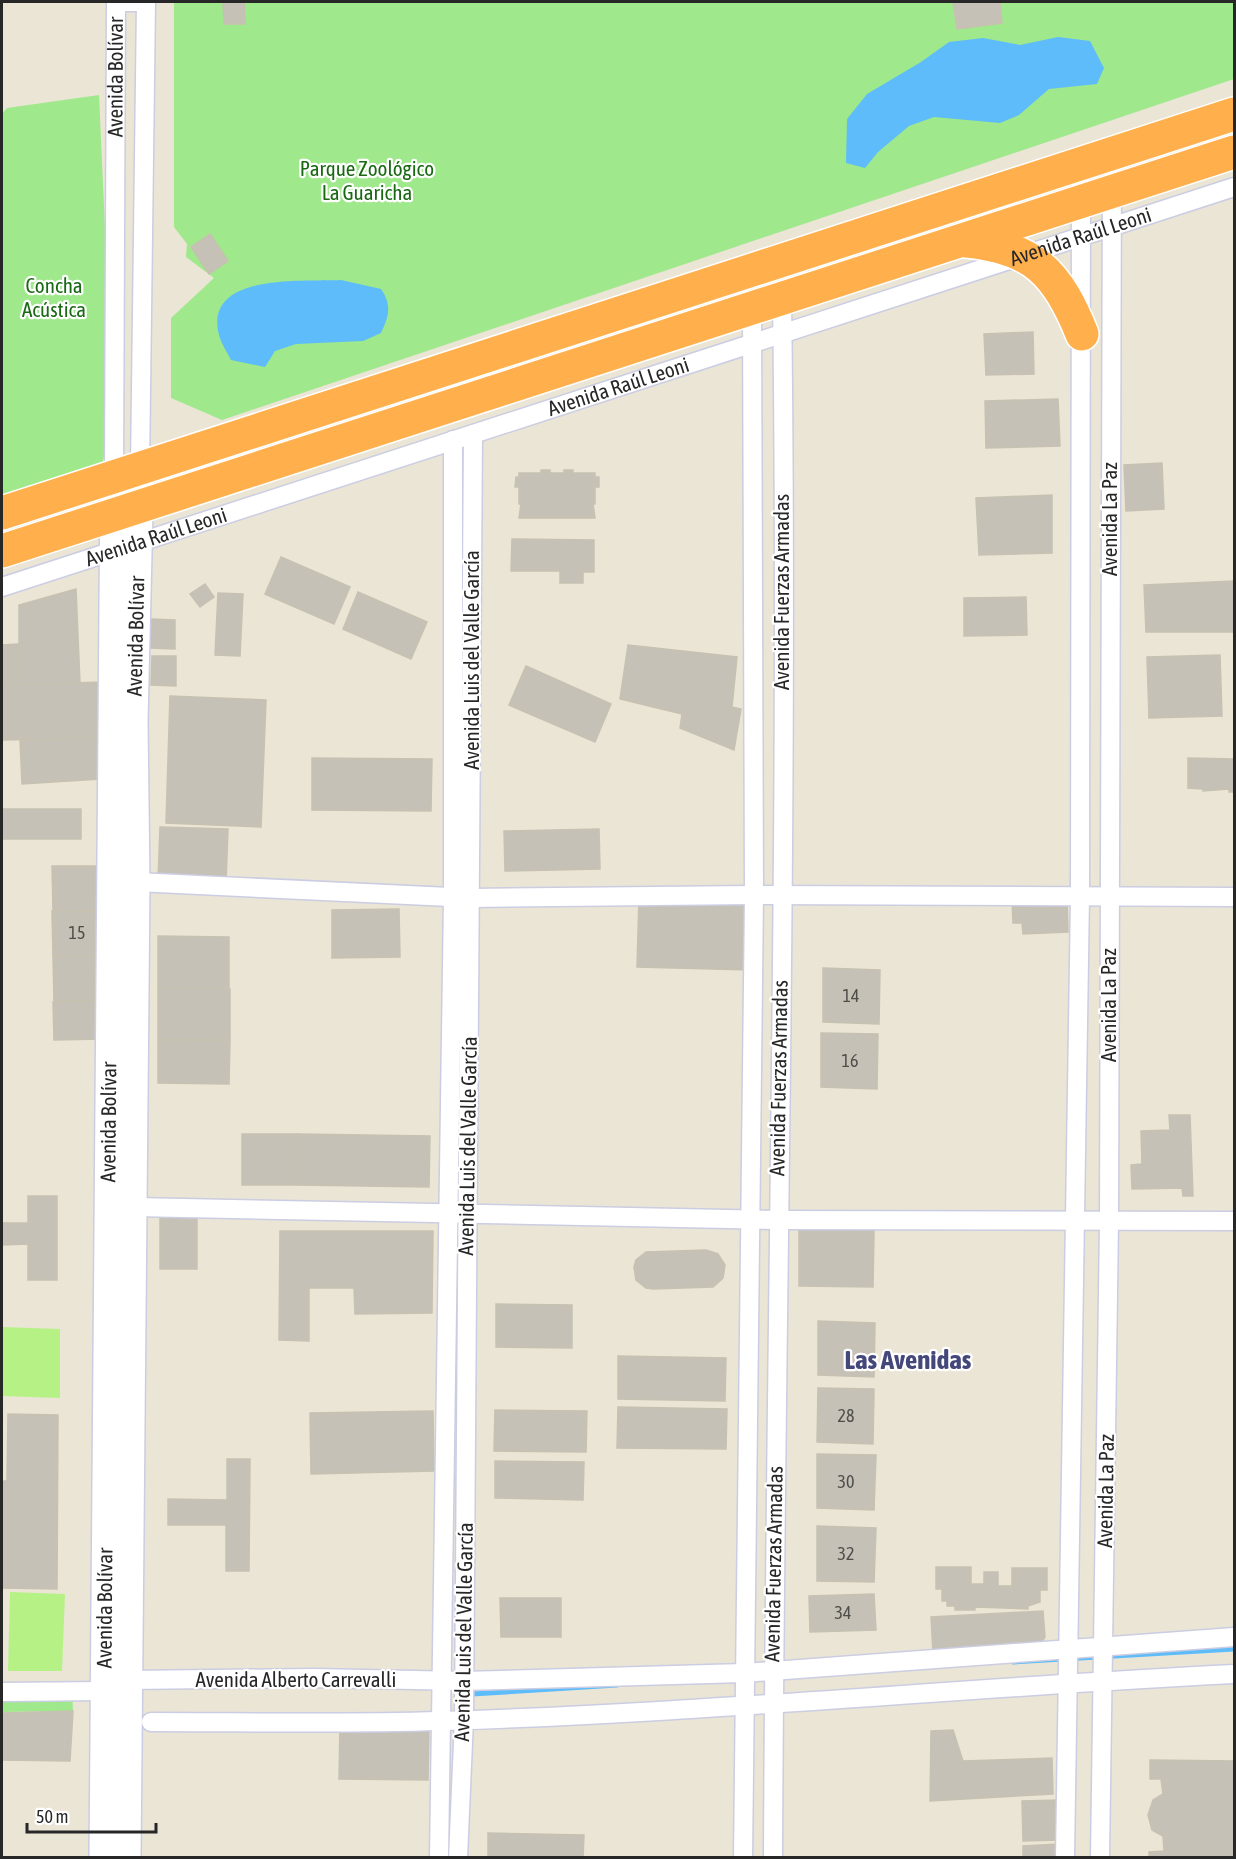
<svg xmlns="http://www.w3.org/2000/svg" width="1236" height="1859" font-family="'Asap Condensed',sans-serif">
  <rect width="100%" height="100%" fill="#ebe5d6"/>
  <g fill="#a0e88c">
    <polygon points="174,2 1234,2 1234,79 222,420 171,398 171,318 214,278 186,257 187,244 174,227"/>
    <polygon points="99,95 107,272 106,451 100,469 2,502 2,114 7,108"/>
    <polygon points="72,1691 73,1711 2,1712 2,1692"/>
  </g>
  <g fill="#b6f186">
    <polygon points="2,1327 60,1329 60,1398 2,1396"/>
    <polygon points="10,1592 65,1594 62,1671 8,1671"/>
  </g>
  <g fill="#5dbcf9">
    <polygon points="1058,37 1090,41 1104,68 1097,84 1049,89 1019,115 1000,123 934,117 909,126 878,152 865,168 846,163 847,119 867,94 921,62 949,42 983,38 1020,45"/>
    <path d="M341,280L381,289C392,305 389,316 381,333L363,341L296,344L275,351L265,367L231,360C227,352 221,343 219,335C203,272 304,282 341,280Z"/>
  </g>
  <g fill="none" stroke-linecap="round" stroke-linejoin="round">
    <g stroke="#5dbcf9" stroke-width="5">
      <polyline points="1013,1662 1234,1649"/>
      <polyline points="472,1694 617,1685"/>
    </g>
  </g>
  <g fill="#c6c1b6" stroke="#c6c1b0" stroke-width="1.5">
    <polygon points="223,2 244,2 245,24 224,24"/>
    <polygon points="953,2 1000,2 1002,23 957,29"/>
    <polygon points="210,234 228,261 209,274 191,247"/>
    <polygon points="1033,332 1034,374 986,375 984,334"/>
    <polygon points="1058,399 1060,446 986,448 985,401"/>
    <polygon points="1162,463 1164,509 1126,511 1124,465"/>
    <polygon points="541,470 550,470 550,473 564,473 564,470 573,470 573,473 595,473 595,477 599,477 599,487 595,487 595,504 593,504 595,518 519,518 521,504 519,504 519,487 515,487 516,477 519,477 519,473 541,473"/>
    <polygon points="1052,495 1052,553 979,555 976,498"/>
    <polygon points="512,539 594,540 594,572 583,572 583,583 560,583 560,571 511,571"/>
    <polygon points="281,557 350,587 334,624 265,594"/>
    <polygon points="1234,581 1234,632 1146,632 1144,585"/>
    <polygon points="205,584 214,597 200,607 190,594"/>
    <polygon points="76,589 80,683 19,685 19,605"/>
    <polygon points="358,592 427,622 411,659 343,629"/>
    <polygon points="218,593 243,594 240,656 215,655"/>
    <polygon points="1026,597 1027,635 964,636 964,598"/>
    <polygon points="151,619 175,620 175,649 150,648"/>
    <polygon points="18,644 19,685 2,685 2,645"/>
    <polygon points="628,645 737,657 732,707 741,709 734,750 680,728 682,714 620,699"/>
    <polygon points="1220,655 1222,716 1149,718 1147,657"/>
    <polygon points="152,656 176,656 176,686 151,685"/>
    <polygon points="526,666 611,704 595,742 509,705"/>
    <polygon points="103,682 101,738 2,740 2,685"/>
    <polygon points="170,696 266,700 261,827 166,823"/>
    <polygon points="101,738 100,779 22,784 20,740"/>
    <polygon points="312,758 432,759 431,811 312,810"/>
    <polygon points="1188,758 1234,759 1234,792 1229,792 1229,789 1203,791 1203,789 1188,788"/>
    <rect x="2" y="809" width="79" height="30"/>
    <polygon points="160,827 228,829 226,883 158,880"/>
    <polygon points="599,829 600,869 505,871 504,831"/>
    <polygon points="52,866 102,866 102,910 53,911"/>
    <polygon points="1067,897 1068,932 1023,934 1022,923 1013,923 1012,899"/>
    <polygon points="639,898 752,901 750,970 637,967"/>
    <polygon points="399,909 400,957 332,958 332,910"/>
    <polygon points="52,911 102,911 102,955 53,956"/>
    <polygon points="158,936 229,937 229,988 158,987"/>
    <polygon points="53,956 102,956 103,1000 54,1001"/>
    <polygon points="823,968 880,970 879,1024 823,1022"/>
    <polygon points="158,988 230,989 230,1040 158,1039"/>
    <polygon points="102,1001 103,1039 54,1040 53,1002"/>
    <polygon points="821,1033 878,1034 877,1089 821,1087"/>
    <polygon points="158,1040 230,1041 229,1084 158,1083"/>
    <polygon points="1169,1115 1190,1115 1193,1196 1183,1196 1182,1188 1132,1189 1131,1165 1142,1164 1141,1131 1170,1130"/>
    <rect x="242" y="1134" width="56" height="51"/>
    <polygon points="298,1134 430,1136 429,1187 298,1185"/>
    <polygon points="28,1196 57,1196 57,1280 28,1280 28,1244 2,1245 2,1223 28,1223"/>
    <rect x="160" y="1216" width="37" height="53"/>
    <polygon points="799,1229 874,1230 873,1287 799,1286"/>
    <polygon points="280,1231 433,1231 432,1313 355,1314 354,1288 309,1288 309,1341 279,1340"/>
    <polygon points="706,1250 718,1254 725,1265 723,1278 713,1287 653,1289 646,1288 636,1280 634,1267 636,1260 646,1252"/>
    <polygon points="496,1304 572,1305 572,1348 496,1347"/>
    <polygon points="818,1321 875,1323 874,1377 818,1375"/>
    <polygon points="618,1356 726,1358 725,1401 618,1399"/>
    <polygon points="818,1388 874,1389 873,1444 817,1442"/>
    <polygon points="618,1407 727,1409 726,1449 617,1448"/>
    <polygon points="495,1410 587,1411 586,1452 494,1451"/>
    <polygon points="433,1411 434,1471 311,1474 310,1413"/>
    <polygon points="8,1414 58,1415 57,1589 2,1588 2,1481 7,1481"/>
    <polygon points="817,1454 876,1455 874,1510 817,1508"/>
    <polygon points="227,1459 250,1459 249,1571 226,1571 226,1525 168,1525 168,1499 227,1500"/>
    <polygon points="495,1461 584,1462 583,1500 495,1498"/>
    <polygon points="817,1526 876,1528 874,1582 817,1581"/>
    <polygon points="936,1567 971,1567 971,1584 984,1584 984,1572 998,1572 998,1586 1012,1586 1012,1568 1047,1568 1047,1590 1040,1590 1040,1602 1028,1606 1028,1609 975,1607 975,1610 955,1610 955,1606 947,1606 947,1601 942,1601 942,1589 936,1589"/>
    <polygon points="874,1594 876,1630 810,1632 809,1596"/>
    <polygon points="500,1598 561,1598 561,1637 501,1637"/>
    <polygon points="1043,1611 1045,1637 1041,1643 933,1653 931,1617"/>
    <polygon points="73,1711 70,1761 2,1760 2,1713"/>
    <polygon points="340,1723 429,1725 428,1780 339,1779"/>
    <polygon points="953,1730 963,1761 1052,1758 1053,1794 930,1801 931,1731"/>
    <polygon points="1150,1760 1234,1761 1234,1858 1149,1858 1149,1852 1164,1851 1163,1836 1152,1830 1148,1815 1153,1800 1163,1794 1161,1779 1150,1779"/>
    <polygon points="1059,1800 1059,1840 1023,1841 1022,1801"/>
    <polygon points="488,1833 584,1835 583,1858 488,1858"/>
    <polygon points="1059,1844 1060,1858 1023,1858 1023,1846"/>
  </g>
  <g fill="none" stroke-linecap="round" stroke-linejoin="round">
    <defs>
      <g id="street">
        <path id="s1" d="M114,476L116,2H146L140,468"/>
        <path id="s2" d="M2,587L1234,187"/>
        <polyline points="136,882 471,898 754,895 1234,897"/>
        <polyline points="134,1207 777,1220 1234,1221"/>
        <polyline points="127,1680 314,1678 464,1681 744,1673 1234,1637"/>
        <polyline points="2,1692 104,1691"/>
        <path d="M151,1722C247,1722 344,1724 440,1721C705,1713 970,1687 1234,1674"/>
        <polyline points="439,1858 453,897 453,440"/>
        <polyline points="458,1858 464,1719 473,434"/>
        <polyline points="743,1858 754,895 752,308"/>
        <path d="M773,1858C775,1338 789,818 782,298"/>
        <polyline points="1065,1858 1080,896 1081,163"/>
        <polyline points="1100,1858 1109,1222 1112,153"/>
      </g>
      <g id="secondary">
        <path id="s3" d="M103,1858L114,476"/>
        <path id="s4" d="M127,1858L136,882L134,721L140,468"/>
      </g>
      <g id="highway">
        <path d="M966,241C1033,247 1058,273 1082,334"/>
        <polyline points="2,513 1234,114"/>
        <polyline points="2,551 1234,152"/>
      </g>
    </defs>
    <use href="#street" stroke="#cbcde2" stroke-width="21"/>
    <use href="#secondary" stroke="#cbcde2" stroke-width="30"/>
    <use href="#highway" stroke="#fff" stroke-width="36"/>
    <use href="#street" stroke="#fff" stroke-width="18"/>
    <use href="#secondary" stroke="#fff" stroke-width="27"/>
    <use href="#highway" stroke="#ffb04d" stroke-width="33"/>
  </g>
  <g text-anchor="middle" stroke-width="4.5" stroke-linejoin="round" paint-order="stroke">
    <g font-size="18" fill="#4f4e4b">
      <text x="77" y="939">15</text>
      <text x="851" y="1002">14</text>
      <text x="850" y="1067">16</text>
      <text x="846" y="1422">28</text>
      <text x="846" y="1488">30</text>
      <text x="846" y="1560">32</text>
      <text x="843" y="1619">34</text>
    </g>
    <g font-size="21" fill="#272727" stroke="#fff">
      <text dy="7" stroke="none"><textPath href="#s1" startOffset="399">Avenida Bolívar</textPath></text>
      <text dy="7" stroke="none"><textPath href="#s2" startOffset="1134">Avenida Raúl Leoni</textPath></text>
      <text dy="7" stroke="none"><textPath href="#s2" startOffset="648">Avenida Raúl Leoni</textPath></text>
      <text transform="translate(1110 519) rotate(-90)" y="7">Avenida La Paz</text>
      <text dy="7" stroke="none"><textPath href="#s2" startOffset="162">Avenida Raúl Leoni</textPath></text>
      <text transform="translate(782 592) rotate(-90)" y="7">Avenida Fuerzas Armadas</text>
      <text dy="7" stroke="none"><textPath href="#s4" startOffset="1222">Avenida Bolívar</textPath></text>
      <text transform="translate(472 660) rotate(-90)" y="7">Avenida Luis del Valle García</text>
      <text transform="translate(1109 1005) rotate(-90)" y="7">Avenida La Paz</text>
      <text transform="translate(779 1078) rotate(-89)" y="7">Avenida Fuerzas Armadas</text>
      <text dy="7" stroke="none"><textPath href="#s3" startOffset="736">Avenida Bolívar</textPath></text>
      <text transform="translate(468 1146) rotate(-89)" y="7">Avenida Luis del Valle García</text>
      <text transform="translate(1106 1491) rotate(-89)" y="7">Avenida La Paz</text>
      <text transform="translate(774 1564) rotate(-89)" y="7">Avenida Fuerzas Armadas</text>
      <text dy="7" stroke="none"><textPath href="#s3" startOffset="250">Avenida Bolívar</textPath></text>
      <text transform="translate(464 1632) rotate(-89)" y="7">Avenida Luis del Valle García</text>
      <text x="296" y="1687">Avenida Alberto Carrevalli</text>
    </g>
    <g font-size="21" fill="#196812" stroke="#fff">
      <text x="367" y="176">Parque Zoológico<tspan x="367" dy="24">La Guaricha</tspan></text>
      <text x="54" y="293">Concha<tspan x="54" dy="24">Acústica</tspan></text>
    </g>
    <g font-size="27" font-weight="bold" fill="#44477a" stroke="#fff">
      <text x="908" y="1369">Las Avenidas</text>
    </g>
  </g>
  <rect width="1236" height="1859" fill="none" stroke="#272727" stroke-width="6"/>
  <path d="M27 1823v9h129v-9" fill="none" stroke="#272727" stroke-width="3"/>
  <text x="36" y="1823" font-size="18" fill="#272727" stroke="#ffffff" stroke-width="4.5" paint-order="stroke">50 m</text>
</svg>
